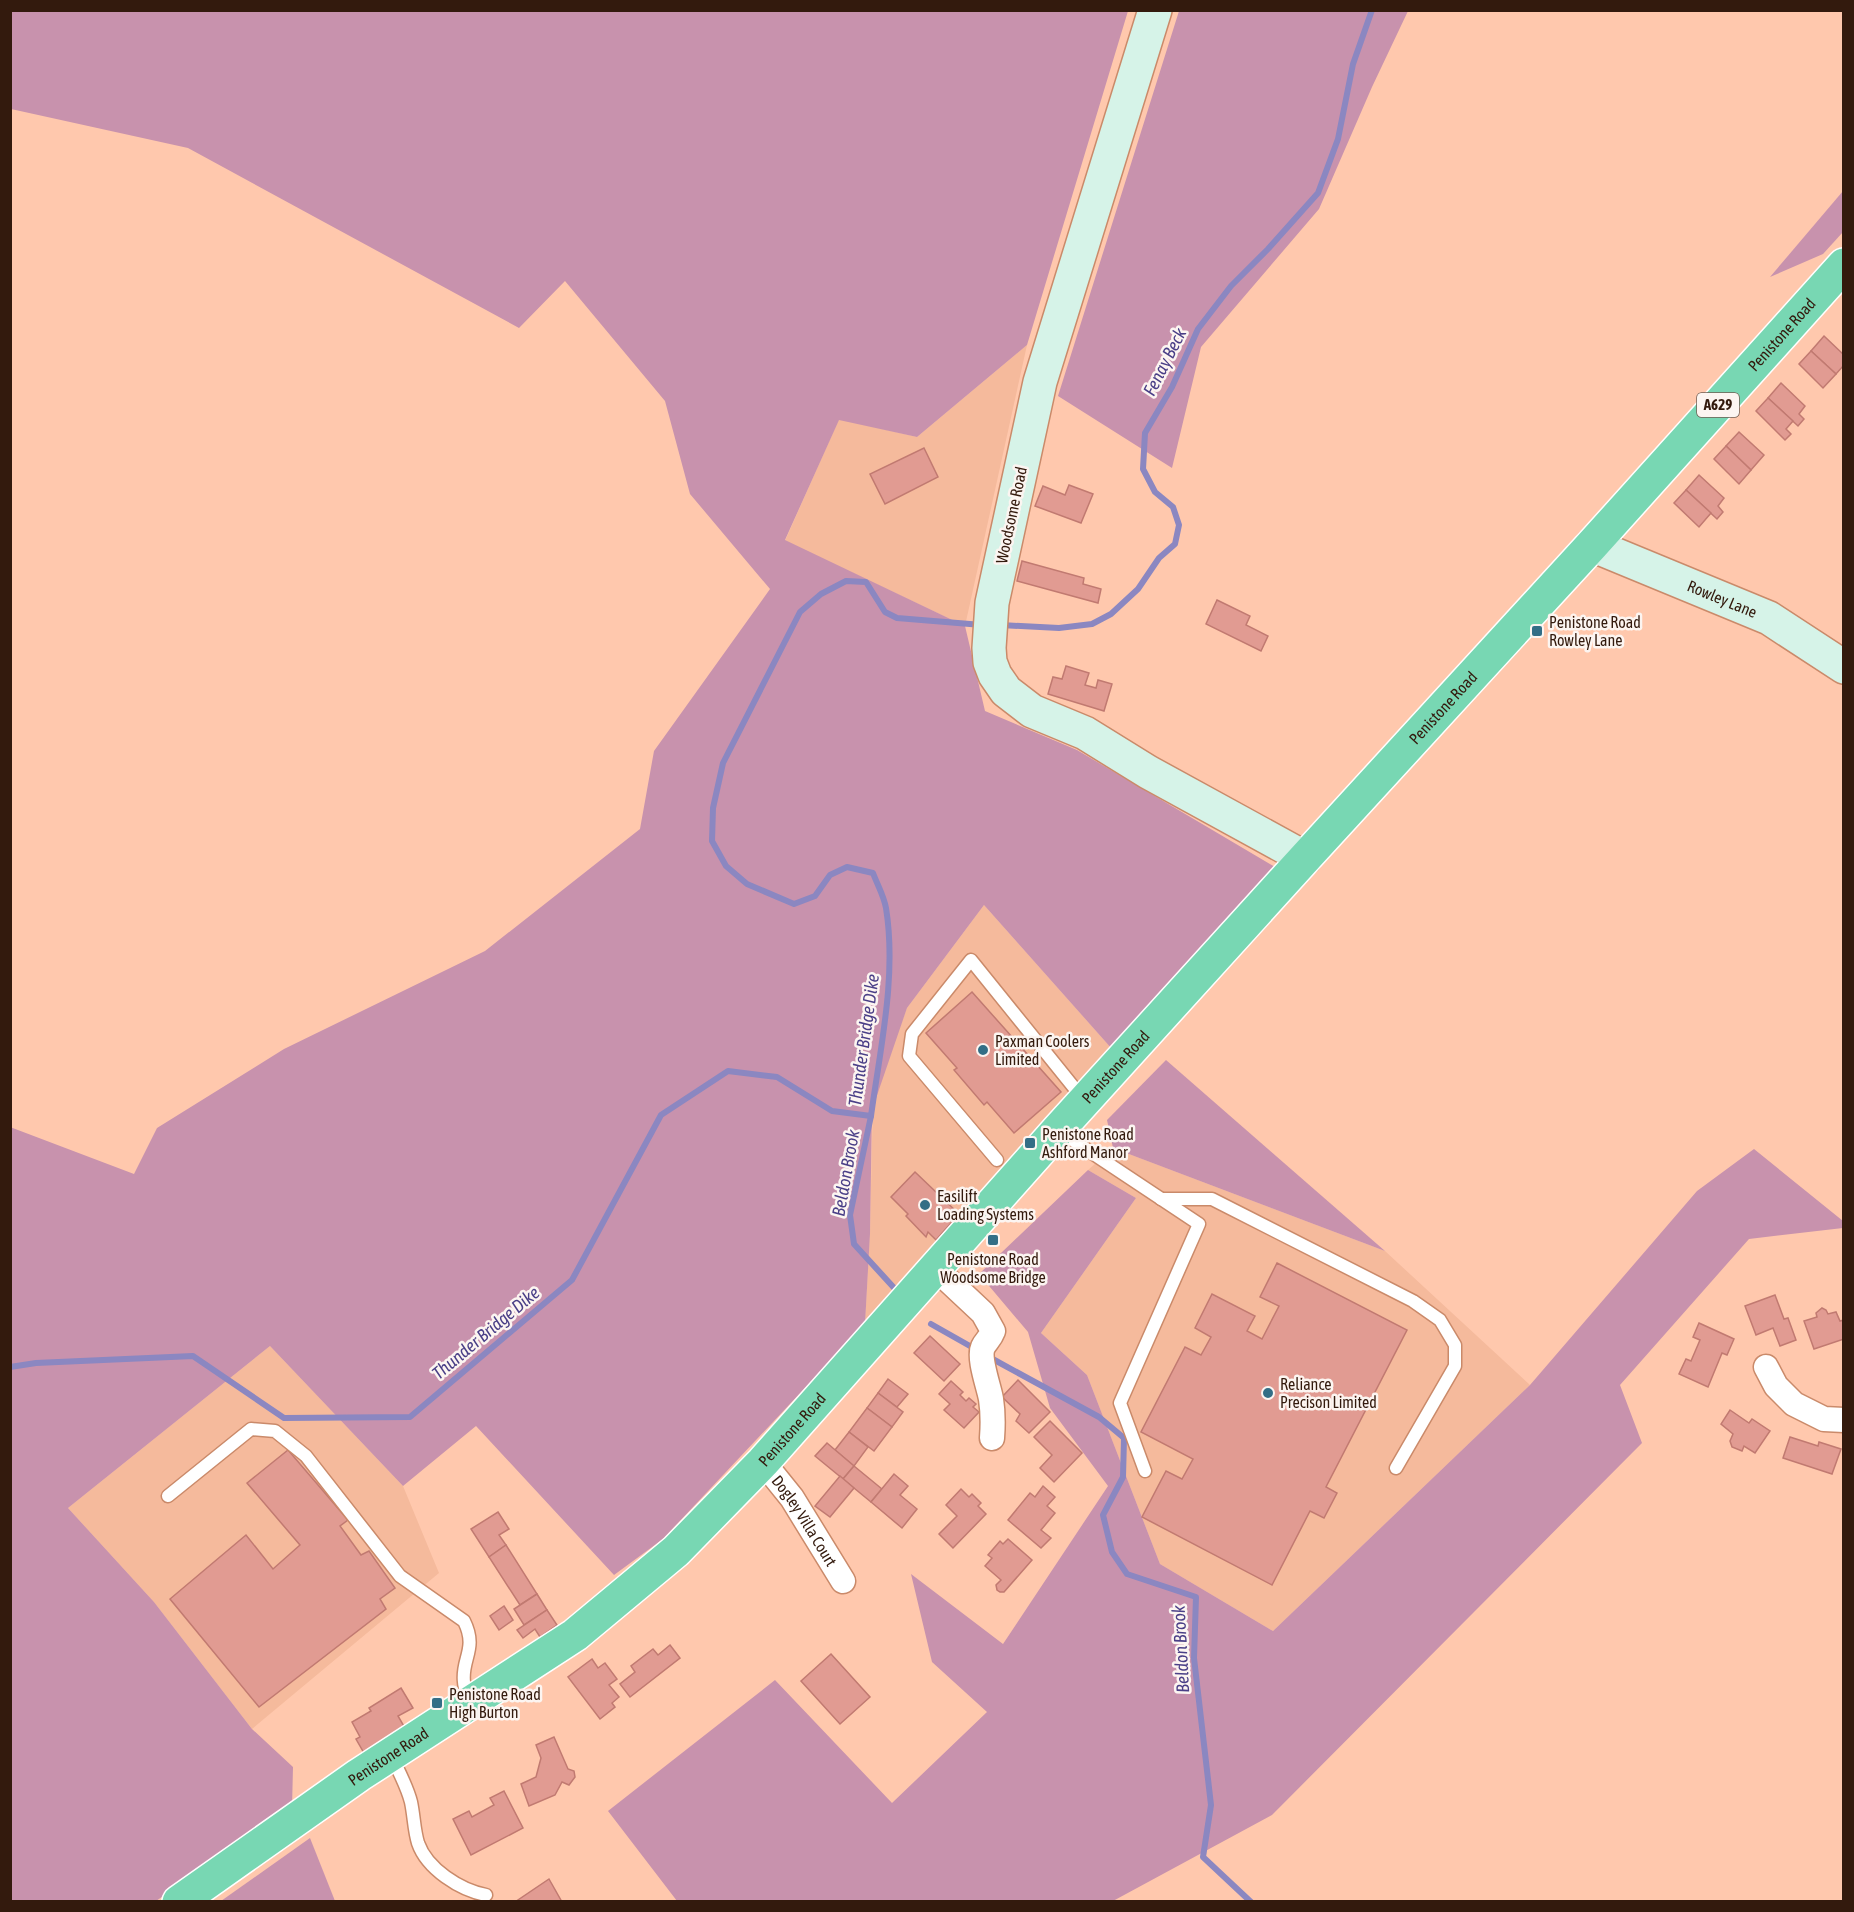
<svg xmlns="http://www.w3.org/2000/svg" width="1854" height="1912" font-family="'Asap Condensed',sans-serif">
  <rect width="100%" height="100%" fill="#ffc8ad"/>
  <g fill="#f5ba9c">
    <polygon points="1027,345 965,626 785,541 839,419 917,437"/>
    <polygon points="984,905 1112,1049 865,1324 870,1234 873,1098 907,1008"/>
    <polygon points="1113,1148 1385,1251 1530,1385 1273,1631 1160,1564 1087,1375 1041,1333 1136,1198 1088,1170"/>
    <polygon points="270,1346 403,1486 439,1573 252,1729 154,1602 68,1508"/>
  </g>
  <g fill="#c892ad">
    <polygon points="11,11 1128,11 1027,345 917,437 839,420 785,540 965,626 985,711 1077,750 1275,867 1112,1049 984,905 907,1008 872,1110 870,1234 865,1324 663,1539 614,1575 476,1426 403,1486 270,1346 68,1508 154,1602 252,1729 293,1767 292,1808 156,1901 11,1901 10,1127 134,1174 157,1128 284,1049 485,951 640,829 654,751 770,589 690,494 665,401 565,281 519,328 188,148 11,109"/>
    <polygon points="1179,11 1408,11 1372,87 1319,209 1201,347 1172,468 1058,396"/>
    <polygon points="1843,191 1843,232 1823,254 1770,277"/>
    <polygon points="1166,1060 1385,1251 1113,1148 1107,1120"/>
    <polygon points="1754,1149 1843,1221 1843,1228 1749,1239 1620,1385 1642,1443 1272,1815 1113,1901 677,1901 608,1811 775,1680 892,1803 987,1712 932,1662 911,1574 1003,1644 1108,1486 1050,1408 1028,1332 979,1274 1088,1170 1136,1198 1041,1333 1087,1375 1160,1564 1273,1631 1530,1385 1697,1191"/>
    <polygon points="310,1838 335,1901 221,1901"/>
  </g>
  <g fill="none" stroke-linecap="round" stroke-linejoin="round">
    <g stroke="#8b87c1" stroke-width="6">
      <polyline points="1001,625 1059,628 1092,624 1111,614 1138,589 1159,558 1175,544 1179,525 1173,507 1155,492 1143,469 1145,433 1172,387 1198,329 1231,286 1268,249 1318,193 1338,139 1353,64 1372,10"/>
      <polyline points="871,1116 850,1215 854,1244 896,1290"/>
      <polyline points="931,1324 977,1350"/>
      <polyline points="989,1357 1099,1417 1124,1438 1123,1477 1103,1515 1112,1552 1127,1574 1196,1597 1194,1658 1211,1805 1203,1857 1251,1902"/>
      <path d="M10,1367L36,1363L193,1356L284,1418L410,1417L572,1280L661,1115L728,1071L777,1077L832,1111L871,1116C880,1049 897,976 886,908C884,896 877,884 873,873L847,867L830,875L815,896L794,904L747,884L726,866L712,841L713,808L723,763L800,612L821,594L846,581L866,582L885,612L897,618L982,625"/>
    </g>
  </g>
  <g fill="#e19b92" stroke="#c17a71" stroke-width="1.5">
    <polygon points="1824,336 1844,355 1844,365 1836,374 1811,351"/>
    <polygon points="1811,351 1836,374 1823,388 1799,364"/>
    <polygon points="1781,383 1805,406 1799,414 1804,419 1798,426 1768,398"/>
    <polygon points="1768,398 1793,421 1786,429 1791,434 1785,440 1756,411"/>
    <polygon points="1739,432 1764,455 1751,470 1726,446"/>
    <polygon points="1726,446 1751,470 1739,484 1714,459"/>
    <polygon points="924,448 938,477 885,504 870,474"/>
    <polygon points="1699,475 1724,498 1718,506 1723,512 1717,519 1686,490"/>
    <polygon points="1069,485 1093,494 1081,523 1035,506 1043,486 1065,495"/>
    <polygon points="1686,490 1711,513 1699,527 1674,503"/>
    <polygon points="1022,561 1084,578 1083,584 1101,589 1098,603 1017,581"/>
    <polygon points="1217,600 1250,616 1246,625 1268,636 1261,651 1206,624"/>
    <polygon points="1066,666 1089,673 1085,685 1096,688 1098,680 1112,684 1104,711 1048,694 1053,677 1062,679"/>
    <polygon points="972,992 1061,1092 1014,1133 987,1102 984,1105 954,1070 957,1068 926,1033"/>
    <polygon points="915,1172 959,1214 936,1240 928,1232 926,1237 906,1216 908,1214 891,1197"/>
    <polygon points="1277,1263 1407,1330 1326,1487 1337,1493 1324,1518 1310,1511 1272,1585 1142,1517 1166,1471 1182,1479 1193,1459 1141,1432 1185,1347 1201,1355 1211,1337 1195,1328 1212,1294 1255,1316 1247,1331 1262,1339 1279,1306 1260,1297"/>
    <polygon points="1775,1295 1784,1319 1788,1318 1796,1340 1780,1346 1773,1328 1756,1335 1745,1306"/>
    <polygon points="1822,1308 1826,1310 1828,1314 1836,1312 1840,1321 1844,1320 1844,1339 1814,1349 1804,1321 1817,1317 1816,1313"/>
    <polygon points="1699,1323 1734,1339 1727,1355 1722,1353 1708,1387 1679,1374 1686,1359 1691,1361 1700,1340 1693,1337"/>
    <polygon points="930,1336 960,1364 944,1381 914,1353"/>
    <polygon points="888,1379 908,1394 897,1407 878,1393"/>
    <polygon points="1018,1380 1050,1412 1029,1433 1016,1421 1020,1414 1002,1397"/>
    <polygon points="951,1381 963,1392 960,1395 966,1401 969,1398 976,1404 973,1407 979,1412 964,1428 944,1410 950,1404 939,1394"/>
    <polygon points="878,1393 903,1412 892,1427 867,1408"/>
    <polygon points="867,1408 892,1427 874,1451 849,1432"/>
    <polygon points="1730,1410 1749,1423 1752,1419 1770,1431 1755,1453 1744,1446 1742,1451 1732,1447 1730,1441 1733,1434 1721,1424"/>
    <polygon points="1050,1421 1082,1453 1054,1482 1040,1468 1052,1455 1034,1437"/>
    <polygon points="849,1432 868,1447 854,1466 835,1450"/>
    <polygon points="1790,1437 1818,1446 1819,1442 1841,1449 1832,1474 1783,1458"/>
    <polygon points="827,1443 854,1466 843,1479 815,1456"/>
    <polygon points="288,1450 348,1520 340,1526 361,1555 369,1551 395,1588 380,1599 386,1609 259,1707 170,1599 246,1535 273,1569 300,1545 247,1483"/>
    <polygon points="854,1466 882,1489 871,1502 843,1479"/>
    <polygon points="894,1474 908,1486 900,1495 917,1509 902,1528 871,1502"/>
    <polygon points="840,1476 854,1488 830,1517 815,1506"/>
    <polygon points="1043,1486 1055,1497 1047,1506 1055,1513 1041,1530 1051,1538 1041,1548 1008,1520 1030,1493 1035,1497"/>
    <polygon points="961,1489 969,1497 972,1494 981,1503 978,1506 986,1514 953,1548 939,1534 957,1516 946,1505"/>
    <polygon points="498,1512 509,1529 499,1535 506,1545 489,1557 471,1529"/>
    <polygon points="1008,1539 1032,1560 1004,1592 1000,1592 997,1590 996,1585 1001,1580 985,1566 992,1558 988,1555 1000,1541 1003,1544"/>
    <polygon points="506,1545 537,1594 520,1605 489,1557"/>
    <polygon points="537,1594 547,1610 524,1625 514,1609"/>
    <polygon points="504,1606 513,1620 499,1630 490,1616"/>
    <polygon points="547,1610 557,1625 540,1637 535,1629 523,1638 517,1630"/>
    <polygon points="670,1645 680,1658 630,1697 620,1684 635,1672 631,1666 653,1649 658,1655"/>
    <polygon points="831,1654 870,1697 840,1724 801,1681"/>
    <polygon points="592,1659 598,1668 605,1663 617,1679 609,1685 619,1697 612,1703 615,1707 600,1719 568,1677"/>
    <polygon points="401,1688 413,1708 398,1716 405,1728 364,1753 356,1739 360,1737 352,1722 371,1711 369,1708"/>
    <polygon points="554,1737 568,1769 574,1771 575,1777 569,1785 562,1782 555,1795 529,1806 521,1784 536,1777 541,1758 536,1745"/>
    <polygon points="504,1791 523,1828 471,1855 453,1819 469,1811 472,1817 494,1805 490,1798"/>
    <polygon points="549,1879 562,1902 515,1902"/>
  </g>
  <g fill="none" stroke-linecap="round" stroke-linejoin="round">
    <defs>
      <g id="lane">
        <polyline points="1059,1131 1199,1224 1120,1403 1145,1471"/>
        <polyline points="997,1160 909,1056 912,1034 971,960 1084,1100"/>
        <polyline points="1161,1199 1212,1199 1413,1301 1440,1320 1455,1345 1455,1366 1396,1468"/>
        <path d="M168,1496L251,1429L275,1431L306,1456L400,1576L464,1621C478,1649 461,1659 464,1682C464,1688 468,1695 470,1700"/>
        <path d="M391,1755C398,1770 407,1786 411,1802C414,1816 414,1830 418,1843C427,1869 460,1890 486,1895"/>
      </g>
      <g id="street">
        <path d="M936,1269L983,1313L993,1331C990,1339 986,1341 983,1347C978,1358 989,1387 991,1399C993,1412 993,1425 992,1438"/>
        <polyline points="1766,1367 1776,1386 1794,1404 1824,1419 1844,1420"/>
        <path id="s1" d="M763,1462L792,1498L843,1581"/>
      </g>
      <g id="secondary">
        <polyline points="1155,10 1040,382 992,603 989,648 990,662 995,675 1006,691 1032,711 1085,733 1148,772 1305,858"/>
        <path id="s2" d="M1592,545L1769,618L1844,667"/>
      </g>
      <g id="highway">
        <path id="s3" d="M179,1902L359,1775L575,1635L676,1551L763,1462L1058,1130L1305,858L1592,545L1844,265"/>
      </g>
    </defs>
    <use href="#lane" stroke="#ca8a6a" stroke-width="15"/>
    <use href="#street" stroke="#ca8a6a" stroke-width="27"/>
    <use href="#secondary" stroke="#ca8a6a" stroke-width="36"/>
    <use href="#highway" stroke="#fff" stroke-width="36"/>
    <use href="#lane" stroke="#fff" stroke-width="12"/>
    <use href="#street" stroke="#fff" stroke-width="24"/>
    <use href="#secondary" stroke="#d6f3e8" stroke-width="33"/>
    <use href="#highway" stroke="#78d7b3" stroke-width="33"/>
  </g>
  <g fill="#336e86" stroke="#fcf5f1" stroke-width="2">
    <rect x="1531" y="625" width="12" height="12" rx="3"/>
    <circle cx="983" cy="1050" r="6"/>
    <rect x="1024" y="1137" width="12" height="12" rx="3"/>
    <circle cx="925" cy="1205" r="6"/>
    <rect x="987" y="1234" width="12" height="12" rx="3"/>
    <circle cx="1268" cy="1393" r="6"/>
    <rect x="431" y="1697" width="12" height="12" rx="3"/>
  </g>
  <g text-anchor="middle" stroke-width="5" stroke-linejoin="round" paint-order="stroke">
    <rect fill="#fcf5f1" stroke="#6f5c51" stroke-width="1.5" x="1697" y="393" width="42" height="24" rx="4.5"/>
    <g font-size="15" font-weight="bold" fill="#331a0d">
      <text x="1718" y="410">A629</text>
    </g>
    <g font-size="16" fill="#331a0d" stroke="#fcf5f1">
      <text dy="6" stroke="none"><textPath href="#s3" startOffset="2253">Penistone Road</textPath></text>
      <text transform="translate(1011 515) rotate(-78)" y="6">Woodsome Road</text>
      <text dy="6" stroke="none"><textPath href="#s2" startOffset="141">Rowley Lane</textPath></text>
      <text dy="6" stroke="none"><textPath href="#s3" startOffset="1749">Penistone Road</textPath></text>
      <text dy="6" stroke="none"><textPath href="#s3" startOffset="1263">Penistone Road</textPath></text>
      <text dy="6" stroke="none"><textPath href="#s3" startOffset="777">Penistone Road</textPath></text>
      <text dy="6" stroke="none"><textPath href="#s1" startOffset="72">Dogley Villa Court</textPath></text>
      <text dy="6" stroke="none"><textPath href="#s3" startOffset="255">Penistone Road</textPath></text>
    </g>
    <g font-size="16" fill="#331a0d" stroke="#fcf5f1" text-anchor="start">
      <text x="1549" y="628">Penistone Road<tspan x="1549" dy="18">Rowley Lane</tspan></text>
      <text x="995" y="1047">Paxman Coolers<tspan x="995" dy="18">Limited</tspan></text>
      <text x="1042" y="1140">Penistone Road<tspan x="1042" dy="18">Ashford Manor</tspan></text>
      <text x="937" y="1202">Easilift<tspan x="937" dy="18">Loading Systems</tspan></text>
      <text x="993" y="1265" text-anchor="middle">Penistone Road<tspan x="993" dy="18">Woodsome Bridge</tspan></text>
      <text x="1280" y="1390">Reliance<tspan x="1280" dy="18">Precison Limited</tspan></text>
      <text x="449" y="1700">Penistone Road<tspan x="449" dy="18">High Burton</tspan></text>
    </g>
    <g font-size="18" font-style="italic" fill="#4a3f87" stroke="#fcf5f1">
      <text transform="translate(1165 362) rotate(-63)" y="6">Fenay Beck</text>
      <text transform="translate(864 1040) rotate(-82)" y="6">Thunder Bridge Dike</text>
      <text transform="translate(846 1173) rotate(-80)" y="6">Beldon Brook</text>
      <text transform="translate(486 1333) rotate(-40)" y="6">Thunder Bridge Dike</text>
      <text transform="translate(1181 1649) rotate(-93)" y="6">Beldon Brook</text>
    </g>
  </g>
  <rect width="1854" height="1912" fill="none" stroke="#331a0d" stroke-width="24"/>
</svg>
